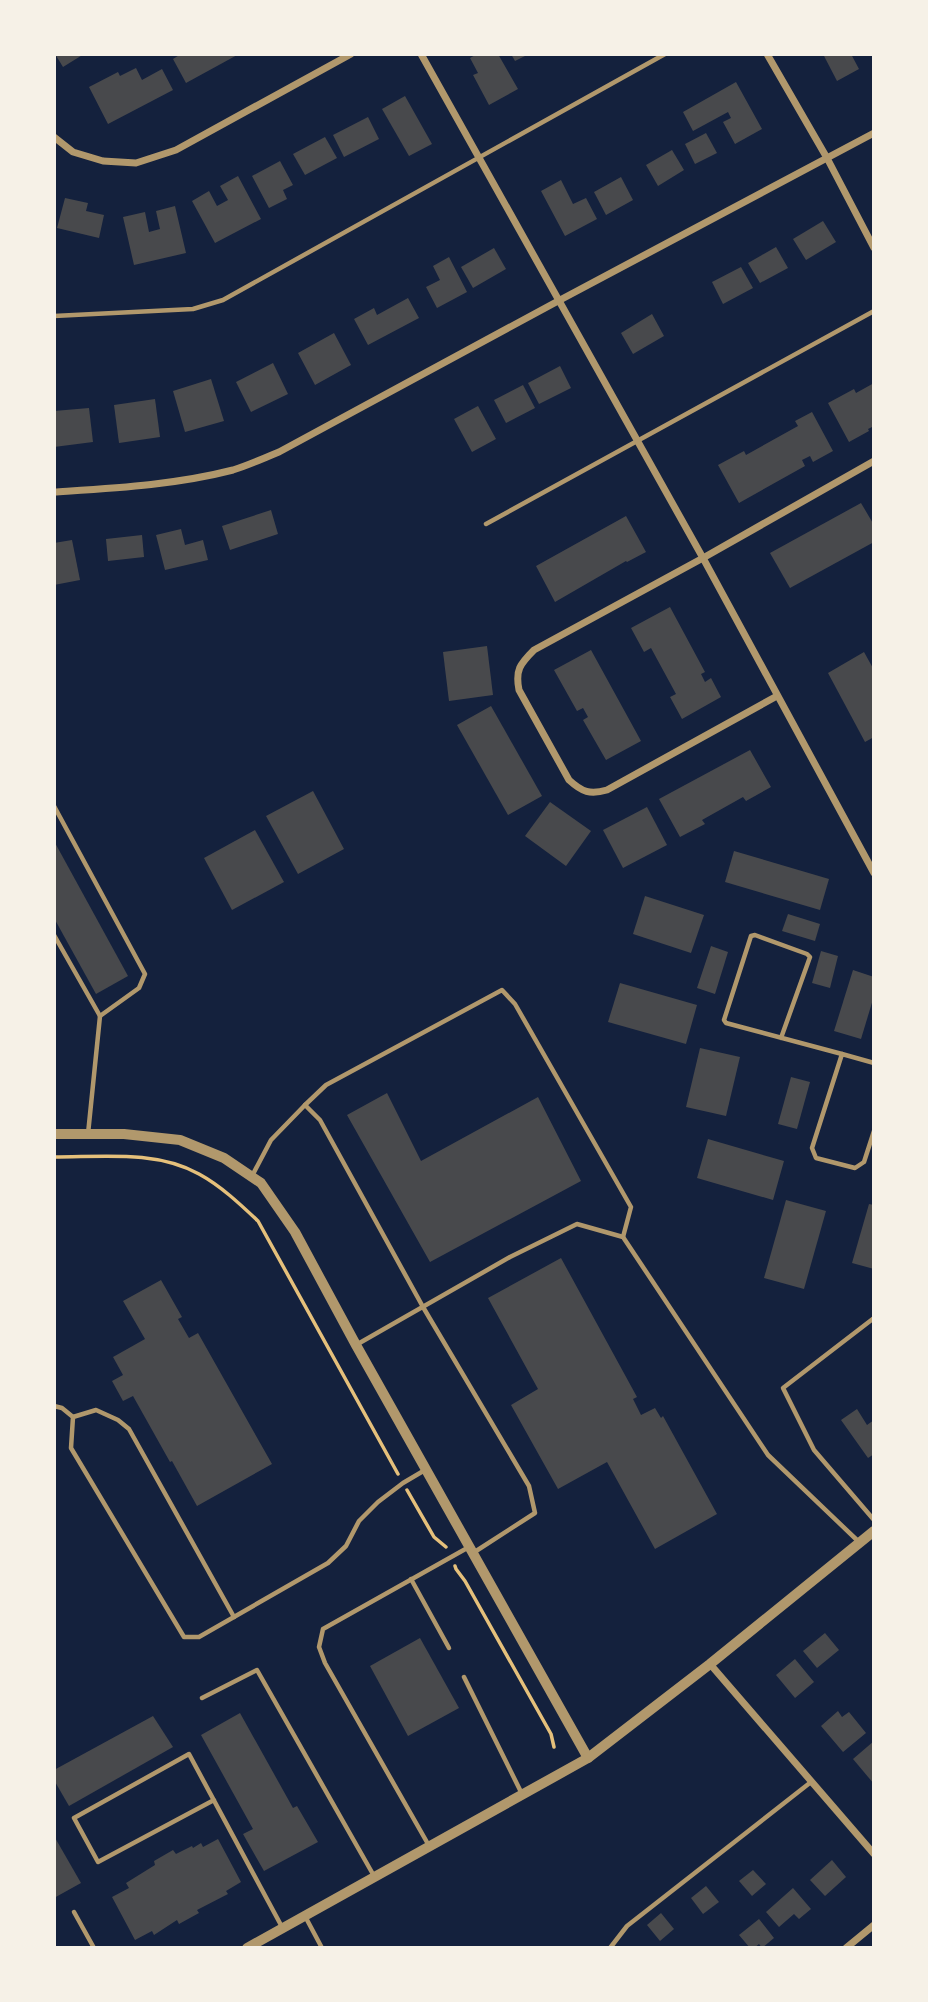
<svg xmlns="http://www.w3.org/2000/svg" width="928" height="2002" font-family="Helvetica,sans-serif">
  <rect width="100%" height="100%" fill="#14213d"/>
  <g fill="#48494c">
    <polygon points="55,54 84,54 63,67"/>
    <polygon points="181,54 239,54 186,83 173,59"/>
    <polygon points="477,54 498,54 518,89 489,105 473,75 478,73 470,58"/>
    <polygon points="511,54 529,54 515,61"/>
    <polygon points="823,54 851,54 859,69 837,81"/>
    <polygon points="136,68 142,80 162,69 173,90 108,124 89,87 118,72 120,76"/>
    <polygon points="736,82 762,129 735,144 723,122 731,118 728,112 693,131 683,112"/>
    <polygon points="405,96 432,144 409,156 382,109"/>
    <polygon points="368,117 379,139 344,157 333,135"/>
    <polygon points="706,133 717,153 695,164 685,144"/>
    <polygon points="325,137 337,158 305,175 293,154"/>
    <polygon points="672,150 684,170 658,186 646,165"/>
    <polygon points="280,161 293,185 283,190 287,199 269,208 252,176"/>
    <polygon points="238,176 261,219 215,243 192,201 209,191 217,206 228,200 220,186"/>
    <polygon points="621,177 633,200 606,215 594,192"/>
    <polygon points="561,180 573,204 586,198 597,219 565,236 541,191"/>
    <polygon points="65,198 88,203 86,211 104,215 99,238 57,228"/>
    <polygon points="175,206 186,253 134,265 123,217 145,212 149,232 160,229 156,211"/>
    <polygon points="823,221 836,242 806,260 793,239"/>
    <polygon points="776,247 788,268 760,283 748,263"/>
    <polygon points="494,248 506,269 473,288 461,267"/>
    <polygon points="449,257 467,292 437,308 426,287 440,280 433,266"/>
    <polygon points="741,267 753,288 723,304 712,282"/>
    <polygon points="408,298 419,318 368,345 354,319 374,308 377,315"/>
    <polygon points="652,314 664,336 633,354 621,333"/>
    <polygon points="334,333 351,365 315,385 298,353"/>
    <polygon points="273,363 288,394 251,412 236,382"/>
    <polygon points="560,366 571,388 539,404 528,383"/>
    <polygon points="211,379 224,421 185,432 173,391"/>
    <polygon points="874,383 874,426 868,429 869,431 849,442 828,403 854,389 856,393"/>
    <polygon points="523,385 535,408 506,423 494,400"/>
    <polygon points="155,399 160,437 119,443 114,405"/>
    <polygon points="478,406 496,439 472,452 454,419"/>
    <polygon points="89,408 93,442 54,447 54,411"/>
    <polygon points="812,412 833,451 813,462 810,456 802,460 805,466 739,503 718,465 744,451 746,455 798,426 795,421"/>
    <polygon points="861,503 874,525 874,542 790,588 770,553"/>
    <polygon points="271,510 278,534 230,550 222,526"/>
    <polygon points="626,516 646,552 627,562 626,561 555,602 536,566"/>
    <polygon points="181,529 185,545 203,540 208,560 165,570 156,535"/>
    <polygon points="142,535 144,557 108,561 106,539"/>
    <polygon points="72,540 80,580 54,585 54,543"/>
    <polygon points="670,607 705,672 701,674 705,682 711,678 721,697 682,719 670,697 676,694 651,648 644,652 631,628"/>
    <polygon points="487,646 493,695 449,701 443,652"/>
    <polygon points="591,650 641,741 606,760 583,720 588,717 583,708 577,711 554,670"/>
    <polygon points="864,652 874,670 874,737 865,742 828,673"/>
    <polygon points="491,706 542,796 508,815 457,725"/>
    <polygon points="750,750 771,787 746,801 743,797 702,820 705,824 680,837 659,799"/>
    <polygon points="313,791 344,849 298,874 266,816"/>
    <polygon points="550,802 591,831 566,866 525,836"/>
    <polygon points="647,807 667,845 623,868 603,830"/>
    <polygon points="255,830 284,882 232,910 204,858"/>
    <polygon points="54,841 128,976 96,994 54,918"/>
    <polygon points="734,851 829,879 820,910 725,882"/>
    <polygon points="645,896 704,915 691,953 633,934"/>
    <polygon points="788,914 820,924 815,941 782,931"/>
    <polygon points="711,946 728,952 715,994 697,988"/>
    <polygon points="821,951 838,956 830,988 812,983"/>
    <polygon points="853,970 874,977 874,996 861,1039 834,1031"/>
    <polygon points="620,983 697,1005 686,1044 608,1022"/>
    <polygon points="700,1048 740,1057 726,1116 686,1107"/>
    <polygon points="791,1077 810,1082 797,1129 778,1124"/>
    <polygon points="387,1093 421,1161 538,1097 581,1181 430,1262 347,1115"/>
    <polygon points="708,1139 784,1161 773,1200 697,1178"/>
    <polygon points="786,1200 826,1211 804,1289 764,1278"/>
    <polygon points="869,1204 874,1205 874,1269 852,1263"/>
    <polygon points="561,1258 637,1397 633,1399 641,1415 655,1408 661,1418 663,1416 717,1514 655,1549 607,1462 558,1489 511,1405 538,1389 488,1298"/>
    <polygon points="161,1280 182,1317 178,1319 189,1338 198,1333 272,1464 197,1506 172,1461 170,1462 133,1396 123,1401 112,1381 123,1375 113,1357 145,1339 123,1301"/>
    <polygon points="857,1409 867,1425 874,1420 874,1454 868,1458 841,1420"/>
    <polygon points="825,1633 839,1650 817,1668 803,1651"/>
    <polygon points="420,1638 459,1708 408,1736 370,1666"/>
    <polygon points="795,1659 814,1682 795,1698 776,1675"/>
    <polygon points="838,1711 842,1717 849,1712 866,1733 843,1752 821,1726"/>
    <polygon points="240,1713 293,1808 297,1806 318,1842 264,1871 243,1834 253,1829 201,1735"/>
    <polygon points="153,1716 173,1747 69,1806 54,1780 54,1770"/>
    <polygon points="874,1741 874,1784 853,1759"/>
    <polygon points="54,1836 81,1883 54,1898"/>
    <polygon points="218,1839 241,1882 226,1891 228,1894 197,1910 199,1913 179,1924 177,1920 154,1935 152,1931 135,1940 112,1897 129,1888 126,1883 155,1865 154,1861 173,1850 176,1854 192,1846 193,1848 201,1843 203,1847"/>
    <polygon points="832,1860 846,1877 825,1896 810,1880"/>
    <polygon points="753,1870 766,1884 752,1896 739,1881"/>
    <polygon points="706,1886 719,1902 703,1914 691,1898"/>
    <polygon points="793,1888 811,1909 799,1919 794,1914 779,1927 766,1912"/>
    <polygon points="661,1913 674,1929 660,1941 647,1925"/>
    <polygon points="759,1919 774,1938 762,1948 759,1944 754,1948 750,1948 739,1935"/>
  </g>
  <g fill="none" stroke-linecap="round" stroke-linejoin="round">
    <g stroke="#e5c07b" stroke-width="3.5">
      <path d="M54,1157C102,1157 156,1150 199,1174C221,1186 240,1204 258,1221L398,1474"/>
      <polyline points="407,1490 434,1537 446,1547"/>
      <polyline points="455,1566 456,1569 465,1581 551,1734 554,1747"/>
    </g>
    <g stroke="#b1986c" stroke-width="4.5">
      <polyline points="54,316 193,309 223,300 665,54"/>
      <polyline points="486,524 874,311"/>
      <polyline points="54,806 145,974 139,988 100,1016"/>
      <polyline points="54,935 100,1016 88,1134"/>
      <polyline points="781,1038 810,957 807,954 755,935 751,936 724,1020 726,1023 842,1054"/>
      <polyline points="874,1063 842,1054 812,1148 816,1158 855,1168 864,1162 874,1131"/>
      <polyline points="305,1105 326,1085 502,990 515,1004 631,1207 623,1237"/>
      <polyline points="252,1176 271,1140 305,1105 320,1120 423,1307 529,1486 535,1513 473,1553"/>
      <polyline points="874,1318 783,1388 814,1450 874,1520"/>
      <polyline points="356,1345 510,1257 577,1224 623,1237 768,1455 859,1542"/>
      <polyline points="54,1406 62,1408 73,1417 71,1448 184,1637 199,1637 328,1563 346,1546 359,1521 378,1502 403,1483 425,1470"/>
      <polyline points="73,1417 96,1410 118,1420 129,1429 234,1617"/>
      <polyline points="411,1579 449,1648"/>
      <polyline points="464,1677 522,1794"/>
      <polyline points="202,1698 257,1670 374,1876"/>
      <polyline points="214,1800 98,1862 74,1818 189,1754 282,1927"/>
      <polyline points="428,1844 325,1663 319,1647 323,1629 469,1547"/>
      <polyline points="74,1912 94,1948"/>
      <polyline points="306,1918 322,1948"/>
      <polyline points="610,1948 627,1926 811,1782"/>
    </g>
    <g stroke="#b1986c" stroke-width="7">
      <polyline points="421,54 703,558 874,873"/>
      <polyline points="767,54 827,158 874,248"/>
      <polyline points="54,137 73,152 103,161 136,163 176,150 351,54"/>
      <path d="M54,492C115,488 175,485 233,470C249,465 264,458 279,452L560,300L874,133"/>
      <path d="M777,696L607,790C590,795 582,792 569,780L519,690C515,670 520,664 534,650L703,558L874,461"/>
      <polyline points="710,1664 874,1854"/>
      <polyline points="846,1948 874,1925"/>
    </g>
    <g stroke="#b1986c" stroke-width="10">
      <polyline points="54,1134 124,1134 180,1140 224,1158 261,1183 295,1232 356,1345 588,1758"/>
      <polyline points="247,1948 588,1758 710,1664 874,1531"/>
    </g>
  </g>
  <rect width="928" height="2002" fill="none" stroke="#f6f1e7" stroke-width="112"/>
</svg>
